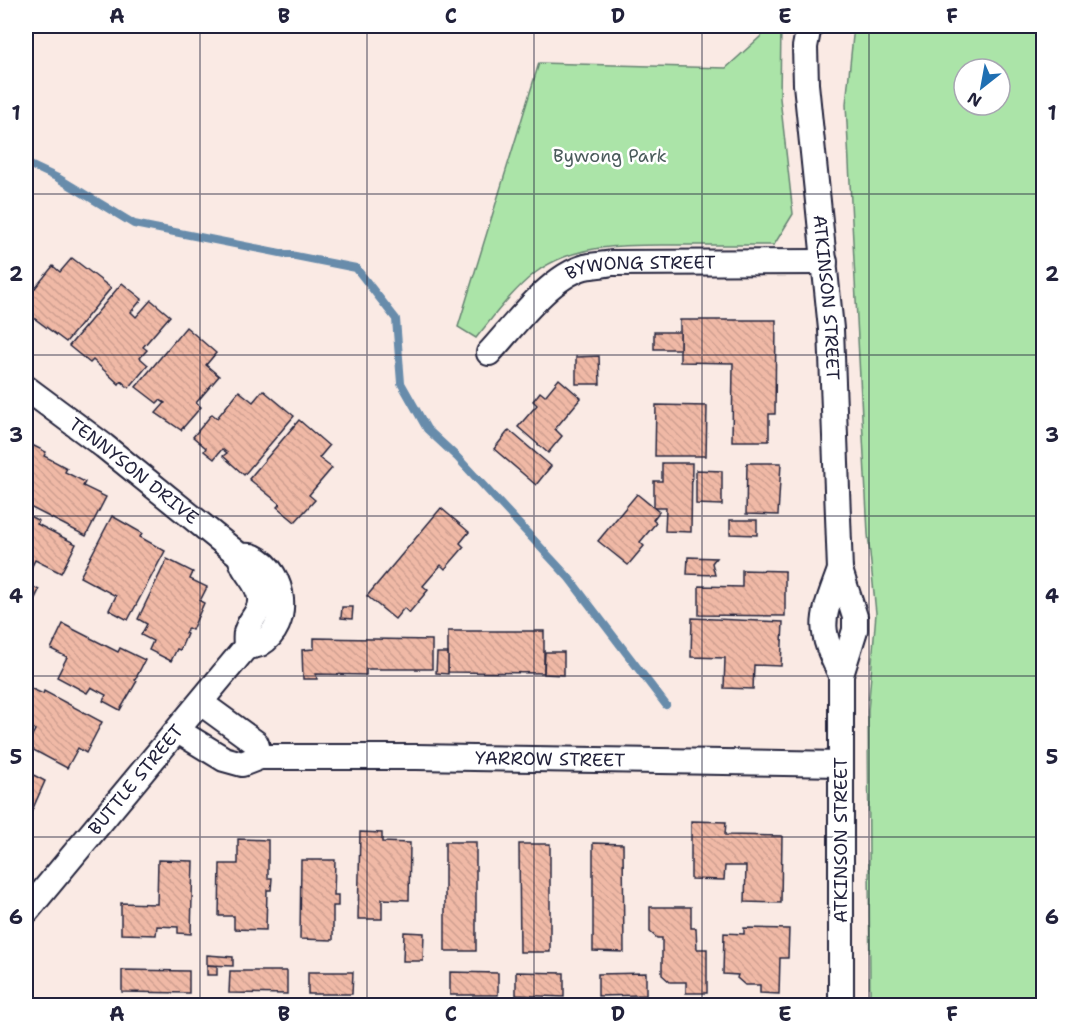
<svg xmlns="http://www.w3.org/2000/svg" width="1069" height="1031" font-family="'Shantell Sans',sans-serif">
  <defs>
    <pattern id="building-back-hatch" width="6" height="6" patternUnits="userSpaceOnUse" patternTransform="scale(1.5)"><rect width="6" height="6" fill="#f0b9a6"/><path d="M-1 5l2 2M0 0l6 6M5-1l2 2" fill="none" stroke="#ce9f90"/></pattern>
  </defs>
  <rect width="100%" height="100%" fill="#faeae4"/>
  <filter id="ink" filterUnits="userSpaceOnUse"><feTurbulence type="fractalNoise" baseFrequency=".0167" numOctaves="2"/><feDisplacementMap in="SourceGraphic" scale="12" xChannelSelector="R" yChannelSelector="G"/><feConvolveMatrix kernelMatrix="1 2 1 2 8 2 1 2 1" color-interpolation-filters="sRGB"/></filter>
  <g filter="url(#ink)">
    <g fill="#abe4a8" stroke="#668372" stroke-width="1.5" fill-rule="evenodd">
      <path d="M772,26H781L780,98L793,214L774,245C745,245 715,245 686,245C636,245 577,241 535,273C512,291 494,316 476,338L458,327L539,63L726,68Z"/>
      <path d="M854,26H1043V1005H870L868,711L876,613L868,534L846,104ZM964,69H1000V105H964Z"/>
    </g>
    <g fill="none" stroke-linecap="round" stroke-linejoin="round">
      <polyline stroke="#688cab" stroke-width="8" points="26,163 58,178 134,224 356,268 396,319 401,383 427,429 457,457 569,578 666,705"/>
    </g>
    <g fill="url(#building-back-hatch)" stroke="#22223b" stroke-width="1.5">
      <polygon points="72,258 111,288 66,342 26,312 26,299 53,266 60,272"/>
      <polygon points="122,283 142,299 131,312 136,317 151,300 170,316 143,347 147,350 140,358 148,365 129,388 121,381 119,384 93,360 90,363 69,346"/>
      <polygon points="680,320 776,320 775,414 769,414 769,441 732,441 733,363 680,362"/>
      <polygon points="186,327 216,353 206,365 219,376 196,403 201,407 181,430 156,413 165,403 160,400 157,403 136,387"/>
      <rect x="654" y="332" width="26" height="17"/>
      <polygon points="599,356 600,384 576,384 576,357"/>
      <polygon points="559,379 581,398 555,429 562,436 548,453 518,427 537,405 533,401 537,396 540,392 545,396"/>
      <polygon points="263,390 294,416 244,475 223,456 227,453 222,449 214,459 204,451 206,448 193,437 212,414 217,418 239,391 253,402"/>
      <polygon points="656,405 707,406 706,456 655,456"/>
      <polygon points="299,420 329,446 319,458 332,468 309,495 315,500 295,522 277,507 280,504 249,479"/>
      <polygon points="509,430 551,466 536,485 494,449"/>
      <polygon points="28,443 46,452 44,456 67,468 65,472 85,482 83,486 106,497 86,536 26,505 26,447"/>
      <polygon points="662,463 692,463 691,532 665,531 666,508 654,508 654,481 662,481"/>
      <polygon points="747,463 781,463 778,515 746,514"/>
      <polygon points="696,470 722,471 722,505 696,504"/>
      <polygon points="637,494 659,512 653,520 656,523 640,542 644,546 628,565 598,541"/>
      <polygon points="441,508 469,532 460,543 464,547 445,569 441,565 423,586 428,590 409,613 404,608 395,619 367,596"/>
      <polygon points="26,514 39,521 37,524 76,544 61,573 35,560 30,570 26,567"/>
      <polygon points="112,516 142,533 140,537 165,551 128,620 109,610 116,596 80,577"/>
      <polygon points="730,520 757,520 757,535 730,534"/>
      <polygon points="688,557 716,558 712,563 715,575 687,574"/>
      <polygon points="167,559 193,572 190,579 207,587 200,601 204,603 192,630 188,628 185,633 187,634 180,650 177,649 171,661 149,650 153,641 141,635 147,624 138,619"/>
      <polygon points="742,570 785,571 785,616 699,615 699,586 742,587"/>
      <polygon points="26,583 39,590 26,617"/>
      <polygon points="342,607 353,607 352,619 341,618"/>
      <polygon points="692,618 783,622 781,666 754,665 753,689 724,688 725,658 691,657"/>
      <polygon points="63,624 118,652 120,648 145,660 135,680 137,681 120,710 103,701 106,695 91,687 87,693 57,677 67,657 51,649"/>
      <polygon points="448,631 544,631 544,673 448,672"/>
      <polygon points="314,638 432,640 432,669 366,669 366,675 316,674 317,679 303,679 302,650 314,649"/>
      <polygon points="545,652 564,652 564,675 544,674"/>
      <polygon points="437,653 448,653 448,674 436,673"/>
      <polygon points="30,688 43,694 44,691 102,722 86,753 78,748 67,768 26,746 35,730 26,725 26,696"/>
      <polygon points="26,771 45,781 26,824"/>
      <polygon points="691,821 726,822 725,835 782,836 781,903 745,902 746,866 725,866 724,880 691,879"/>
      <polygon points="360,832 382,833 382,842 410,843 409,900 382,899 382,919 358,919"/>
      <polygon points="238,839 268,840 268,878 272,878 271,890 267,890 266,930 234,929 234,916 219,916 220,864 238,864"/>
      <rect x="445" y="842" width="31" height="109"/>
      <polygon points="593,843 623,844 624,952 593,951"/>
      <polygon points="519,844 550,844 550,952 520,952"/>
      <polygon points="158,860 193,861 191,934 178,933 178,927 157,926 156,935 121,934 121,903 157,904"/>
      <polygon points="301,860 335,860 334,895 338,895 338,906 333,906 333,940 300,939"/>
      <polygon points="650,907 691,907 691,928 696,928 697,949 707,949 707,993 686,993 686,982 670,982 662,975 662,938 657,938 650,932"/>
      <polygon points="744,928 789,929 788,958 780,958 779,994 760,993 760,985 745,985 737,978 738,975 723,974 724,933 744,934"/>
      <polygon points="404,932 424,933 423,961 403,961"/>
      <polygon points="207,955 233,957 233,966 207,965"/>
      <polygon points="207,965 217,966 217,975 207,975"/>
      <polygon points="122,970 189,971 189,993 122,992"/>
      <polygon points="230,971 287,971 287,994 229,993"/>
      <polygon points="308,972 353,972 352,994 308,994"/>
      <polygon points="450,972 498,973 498,995 450,995"/>
      <polygon points="516,972 564,973 564,997 516,995"/>
      <polygon points="646,973 646,995 598,996 598,974"/>
    </g>
    <g fill="none" stroke-linecap="round" stroke-linejoin="round">
      <defs>
        <g id="minor">
          <path id="s1" d="M809,26L805,47L806,84L831,329L840,570L855,617V630L841,675V1006"/>
          <path id="s2" d="M489,353C513,327 550,276 585,267C594,265 603,265 612,263L825,262"/>
          <path id="s3" d="M26,388L104,446L240,556C245,556 250,555 254,557C286,572 292,626 260,644C256,646 251,646 246,647"/>
          <path d="M240,556C243,574 258,580 260,598C262,613 248,620 246,633C245,637 246,643 246,647"/>
          <path d="M840,570C822,620 816,625 841,675"/>
          <polyline points="201,703 256,743 260,757"/>
          <path id="s4" d="M178,731L224,759L242,764L260,757H416L841,764"/>
          <path id="s5" d="M26,912L246,647"/>
        </g>
      </defs>
      <use href="#minor" stroke="#22223b" stroke-width="28"/>
      <use href="#minor" stroke="#fff" stroke-width="24"/>
    </g>
  </g>
  <path fill="none" stroke="#22223b" stroke-width="1.5" stroke-opacity="0.55" d="M200,26V1006M367,26V1006M534,26V1006M702,26V1006M869,26V1006M26,194H1044M26,355H1044M26,516H1044M26,676H1044M26,837H1044"/>
  <g text-anchor="middle" stroke-width="5" stroke-linejoin="round" paint-order="stroke">
    <g font-size="18" fill="#4b5c5c" stroke="#fff">
      <text x="610" y="162">Bywong Park</text>
    </g>
    <g font-size="18" fill="#22223b" stroke="#fff">
      <text dy="6" stroke="none"><textPath href="#s2" startOffset="186">BYWONG STREET</textPath></text>
      <text dy="6" stroke="none"><textPath href="#s1" startOffset="273">ATKINSON STREET</textPath></text>
      <text dy="6" stroke="none"><textPath href="#s3" startOffset="136">TENNYSON DRIVE</textPath></text>
      <text dy="6" stroke="none"><textPath href="#s4" startOffset="382">YARROW STREET</textPath></text>
      <text dy="6" stroke="none"><textPath href="#s5" startOffset="172">BUTTLE STREET</textPath></text>
      <text transform="translate(841 840) rotate(-90)" y="6">ATKINSON STREET</text>
    </g>
  </g>
  <rect width="1069" height="1031" fill="none" stroke="#fff" stroke-width="66"/>
  <g transform="translate(982 87) rotate(211)"><circle r="28" fill="#ffffff" stroke="#a7a7b1" stroke-width="1.5"/>
  <path d="M0-4.5L10 22L0 15L-10 22Z" fill="#1f6fb2"/>
  <text y="-9" font-size="16" font-weight="bold" text-anchor="middle" fill="#22223b">N</text>
  </g>
  <rect x="33" y="33" width="1003" height="965" fill="none" stroke="#22223b" stroke-width="2"/>
  <g font-size="20" text-anchor="middle" font-weight="bold" fill="#22223b">
    <text x="117" y="23">A</text>
    <text x="284" y="23">B</text>
    <text x="451" y="23">C</text>
    <text x="618" y="23">D</text>
    <text x="785" y="23">E</text>
    <text x="952" y="23">F</text>
    <text x="16" y="120">1</text>
    <text x="1052" y="120">1</text>
    <text x="16" y="281">2</text>
    <text x="1052" y="281">2</text>
    <text x="16" y="442">3</text>
    <text x="1052" y="442">3</text>
    <text x="16" y="603">4</text>
    <text x="1052" y="603">4</text>
    <text x="16" y="764">5</text>
    <text x="1052" y="764">5</text>
    <text x="16" y="924">6</text>
    <text x="1052" y="924">6</text>
    <text x="117" y="1021">A</text>
    <text x="284" y="1021">B</text>
    <text x="451" y="1021">C</text>
    <text x="618" y="1021">D</text>
    <text x="785" y="1021">E</text>
    <text x="952" y="1021">F</text>
  </g>
</svg>
